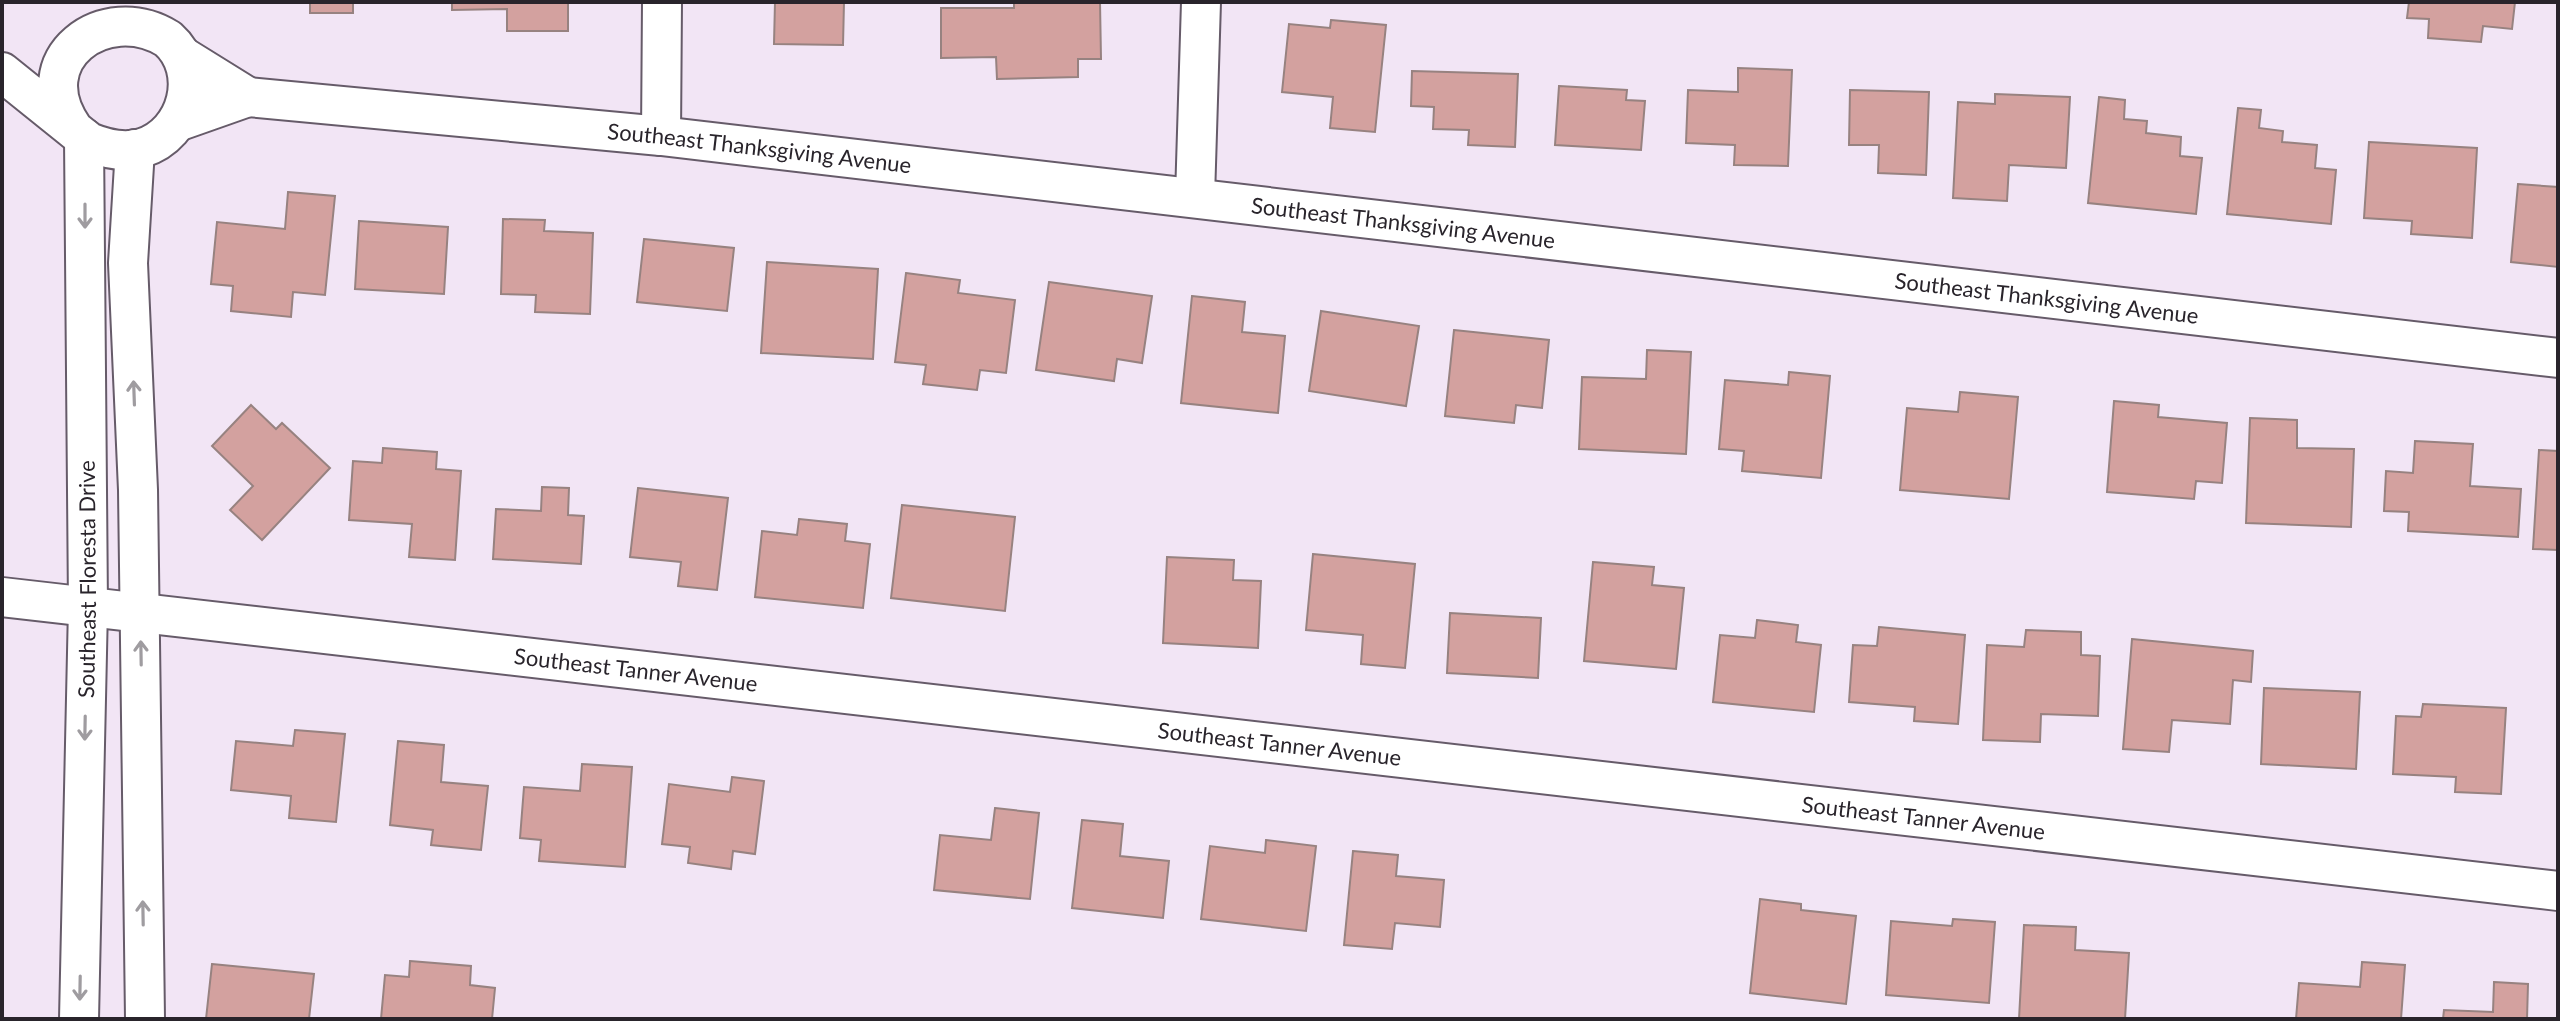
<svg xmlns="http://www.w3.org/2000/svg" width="2560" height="1021" font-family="Lato,sans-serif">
  <rect width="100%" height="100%" fill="#f2e5f5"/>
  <g fill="#d3a19f" stroke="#978280" stroke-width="2">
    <rect x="310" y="2" width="43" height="11"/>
    <polygon points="452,2 568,2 568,31 507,31 507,9 452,10"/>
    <polygon points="775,2 844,2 843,45 774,44"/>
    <polygon points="1014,2 1100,2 1101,59 1078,59 1078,77 997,79 996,57 941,58 941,8 1014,8"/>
    <polygon points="2409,2 2515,2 2512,29 2483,26 2481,42 2428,38 2429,19 2407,18"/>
    <polygon points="1331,20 1386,25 1375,132 1330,128 1333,97 1282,92 1289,24 1330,28"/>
    <polygon points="1738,68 1792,70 1788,166 1734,165 1735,145 1686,143 1688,90 1738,92"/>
    <polygon points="1412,71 1518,74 1515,147 1468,145 1469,130 1433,129 1434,107 1411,106"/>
    <polygon points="1559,86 1627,90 1626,100 1645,101 1641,150 1555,145"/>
    <polygon points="1850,90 1929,92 1926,175 1878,173 1879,145 1849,145"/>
    <polygon points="1995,94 2070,97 2066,168 2009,165 2007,201 1953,198 1958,102 1995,104"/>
    <polygon points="2099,97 2125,100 2124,119 2147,121 2146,133 2181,137 2180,156 2202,158 2196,214 2088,203"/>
    <polygon points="2238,108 2261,110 2259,128 2283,131 2282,142 2317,145 2315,168 2336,170 2331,224 2227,214"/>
    <polygon points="2369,142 2477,148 2472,238 2411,234 2412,221 2364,218"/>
    <polygon points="2518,184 2558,187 2558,267 2511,262"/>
    <polygon points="288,192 335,196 325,295 293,292 291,317 231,311 233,286 211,284 217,222 285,229"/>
    <polygon points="503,219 545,220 544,231 593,233 590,314 535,312 536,295 501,294"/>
    <polygon points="359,221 448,227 444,294 355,289"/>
    <polygon points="644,239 734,248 727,311 637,302"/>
    <polygon points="767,262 878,269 873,359 761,353"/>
    <polygon points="906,273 960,280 958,293 1015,300 1006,373 980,370 977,390 923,384 926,365 895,362"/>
    <polygon points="1049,282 1152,296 1142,363 1117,359 1114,381 1036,370"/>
    <polygon points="1192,296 1245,302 1242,332 1285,336 1278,413 1181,403"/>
    <polygon points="1321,311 1419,326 1406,406 1309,391"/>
    <polygon points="1454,330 1549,340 1542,408 1516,405 1514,423 1445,416"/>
    <polygon points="1647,350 1691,352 1686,454 1579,449 1582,377 1646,379"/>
    <polygon points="1789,372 1830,376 1821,478 1742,471 1744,451 1719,449 1725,380 1788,385"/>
    <polygon points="1960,392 2018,397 2009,499 1900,490 1907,408 1958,412"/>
    <polygon points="2114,401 2159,405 2158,417 2227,423 2222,483 2196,481 2194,499 2107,492"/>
    <polygon points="251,405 276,429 282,423 330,468 262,540 230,510 253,486 212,446"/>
    <polygon points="2250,418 2297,420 2297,448 2354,449 2351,527 2246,523"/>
    <polygon points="2415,441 2473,444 2470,486 2521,489 2518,537 2408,531 2409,512 2384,511 2386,471 2413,473"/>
    <polygon points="383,448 437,452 436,469 461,471 455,560 409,557 412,524 349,520 353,461 382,463"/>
    <polygon points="2539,450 2558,451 2558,550 2533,549"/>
    <polygon points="542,487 569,488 568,515 584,516 581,564 493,559 496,509 541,511"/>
    <polygon points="638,488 728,498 717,590 678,586 681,562 630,557"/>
    <polygon points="902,505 1015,517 1005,611 891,598"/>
    <polygon points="799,519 847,524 845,541 870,544 863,608 755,597 762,531 797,535"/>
    <polygon points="1313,554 1415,564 1405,668 1361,664 1363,635 1306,630"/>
    <polygon points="1167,557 1234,560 1233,580 1261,581 1258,648 1163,643"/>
    <polygon points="1593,562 1654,567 1652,585 1684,588 1676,669 1584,661"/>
    <polygon points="1450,613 1541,618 1538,678 1447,673"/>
    <polygon points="1757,620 1798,625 1796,642 1821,645 1814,712 1713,702 1720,635 1755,638"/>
    <polygon points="1879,627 1965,635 1958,724 1914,721 1915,707 1849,702 1853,645 1877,646"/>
    <polygon points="2026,630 2081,632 2081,655 2100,656 2098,716 2041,714 2040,742 1983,740 1987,645 2024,647"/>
    <polygon points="2132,639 2253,651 2251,682 2233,680 2230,724 2172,720 2169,752 2123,749"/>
    <polygon points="2264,688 2360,692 2356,769 2261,764"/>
    <polygon points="2423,704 2506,708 2501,794 2455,792 2456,777 2393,774 2396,716 2421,717"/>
    <polygon points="295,730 345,734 336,822 289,818 291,796 231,790 236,741 293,746"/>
    <polygon points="398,741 444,745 441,782 488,786 481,850 431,845 433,830 390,825"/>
    <polygon points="582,764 632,767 625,867 539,861 541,840 520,838 524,787 580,791"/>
    <polygon points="732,777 764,781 755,854 733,851 731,869 688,863 690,847 662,844 669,784 730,792"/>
    <polygon points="995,808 1039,813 1030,899 934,890 940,835 991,840"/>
    <polygon points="1082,820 1123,824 1120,856 1169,861 1163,918 1072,908"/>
    <polygon points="1266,840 1316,846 1306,931 1201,919 1210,846 1265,853"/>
    <polygon points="1353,851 1398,855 1396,876 1444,880 1440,927 1395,923 1392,949 1344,945"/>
    <polygon points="1760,899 1801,904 1801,910 1856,916 1846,1004 1750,993"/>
    <polygon points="1953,919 1995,922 1989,1003 1886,995 1891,921 1952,926"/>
    <polygon points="2024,925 2076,927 2075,950 2129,953 2125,1019 2019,1019"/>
    <polygon points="410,961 471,966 470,985 495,988 492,1019 381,1019 385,975 409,977"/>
    <polygon points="2362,962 2405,965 2401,1019 2296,1019 2299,983 2360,987"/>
    <polygon points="212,964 314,974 309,1019 206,1019"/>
    <polygon points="2494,982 2528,984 2527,1019 2443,1019 2444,1010 2493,1012"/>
  </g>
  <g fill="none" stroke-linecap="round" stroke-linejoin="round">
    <defs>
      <g id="minor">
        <path d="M2,72L89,142C106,149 124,153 142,148C188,134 204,71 168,39C105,0 23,59 74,130"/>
        <path id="s1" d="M248,97L661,136L2558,358"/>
        <polyline points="177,122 248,97 182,56"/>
        <polyline points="661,136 662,2"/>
        <polyline points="135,149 128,263 138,490 145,1019"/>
        <polyline points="1195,197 1201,2"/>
        <path id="s2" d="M2,597L2558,891"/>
        <path id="s3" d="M79,1019L88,607L84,138"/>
      </g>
    </defs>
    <use href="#minor" stroke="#665b69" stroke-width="42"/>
    <use href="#minor" stroke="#fff" stroke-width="38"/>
  </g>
  <defs><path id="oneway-shaft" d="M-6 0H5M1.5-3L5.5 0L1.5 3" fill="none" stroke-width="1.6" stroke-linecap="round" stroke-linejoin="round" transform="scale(2)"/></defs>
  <g stroke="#9f9ca0">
    <use href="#oneway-shaft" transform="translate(85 216) rotate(90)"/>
    <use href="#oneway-shaft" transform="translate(134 393) rotate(-92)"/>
    <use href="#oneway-shaft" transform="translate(141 653) rotate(-91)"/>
    <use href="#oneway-shaft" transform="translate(85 728) rotate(91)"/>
    <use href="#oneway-shaft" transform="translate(143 913) rotate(-91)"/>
    <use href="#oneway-shaft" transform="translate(80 988) rotate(91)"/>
  </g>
  <g text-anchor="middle" stroke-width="7" stroke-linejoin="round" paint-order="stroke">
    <g font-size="22" fill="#29242b" stroke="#fcf4fe">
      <text dy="8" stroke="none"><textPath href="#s1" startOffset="514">Southeast Thanksgiving Avenue</textPath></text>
      <text dy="8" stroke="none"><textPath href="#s1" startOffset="1162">Southeast Thanksgiving Avenue</textPath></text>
      <text dy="8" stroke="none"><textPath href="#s1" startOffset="1810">Southeast Thanksgiving Avenue</textPath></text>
      <text dy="8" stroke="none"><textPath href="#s3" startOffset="440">Southeast Floresta Drive</textPath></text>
      <text dy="8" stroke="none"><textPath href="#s2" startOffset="638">Southeast Tanner Avenue</textPath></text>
      <text dy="8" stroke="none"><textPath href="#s2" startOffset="1286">Southeast Tanner Avenue</textPath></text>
      <text dy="8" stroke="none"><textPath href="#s2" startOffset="1934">Southeast Tanner Avenue</textPath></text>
    </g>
  </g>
  <rect width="2560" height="1021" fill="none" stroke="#29242b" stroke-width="8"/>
</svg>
